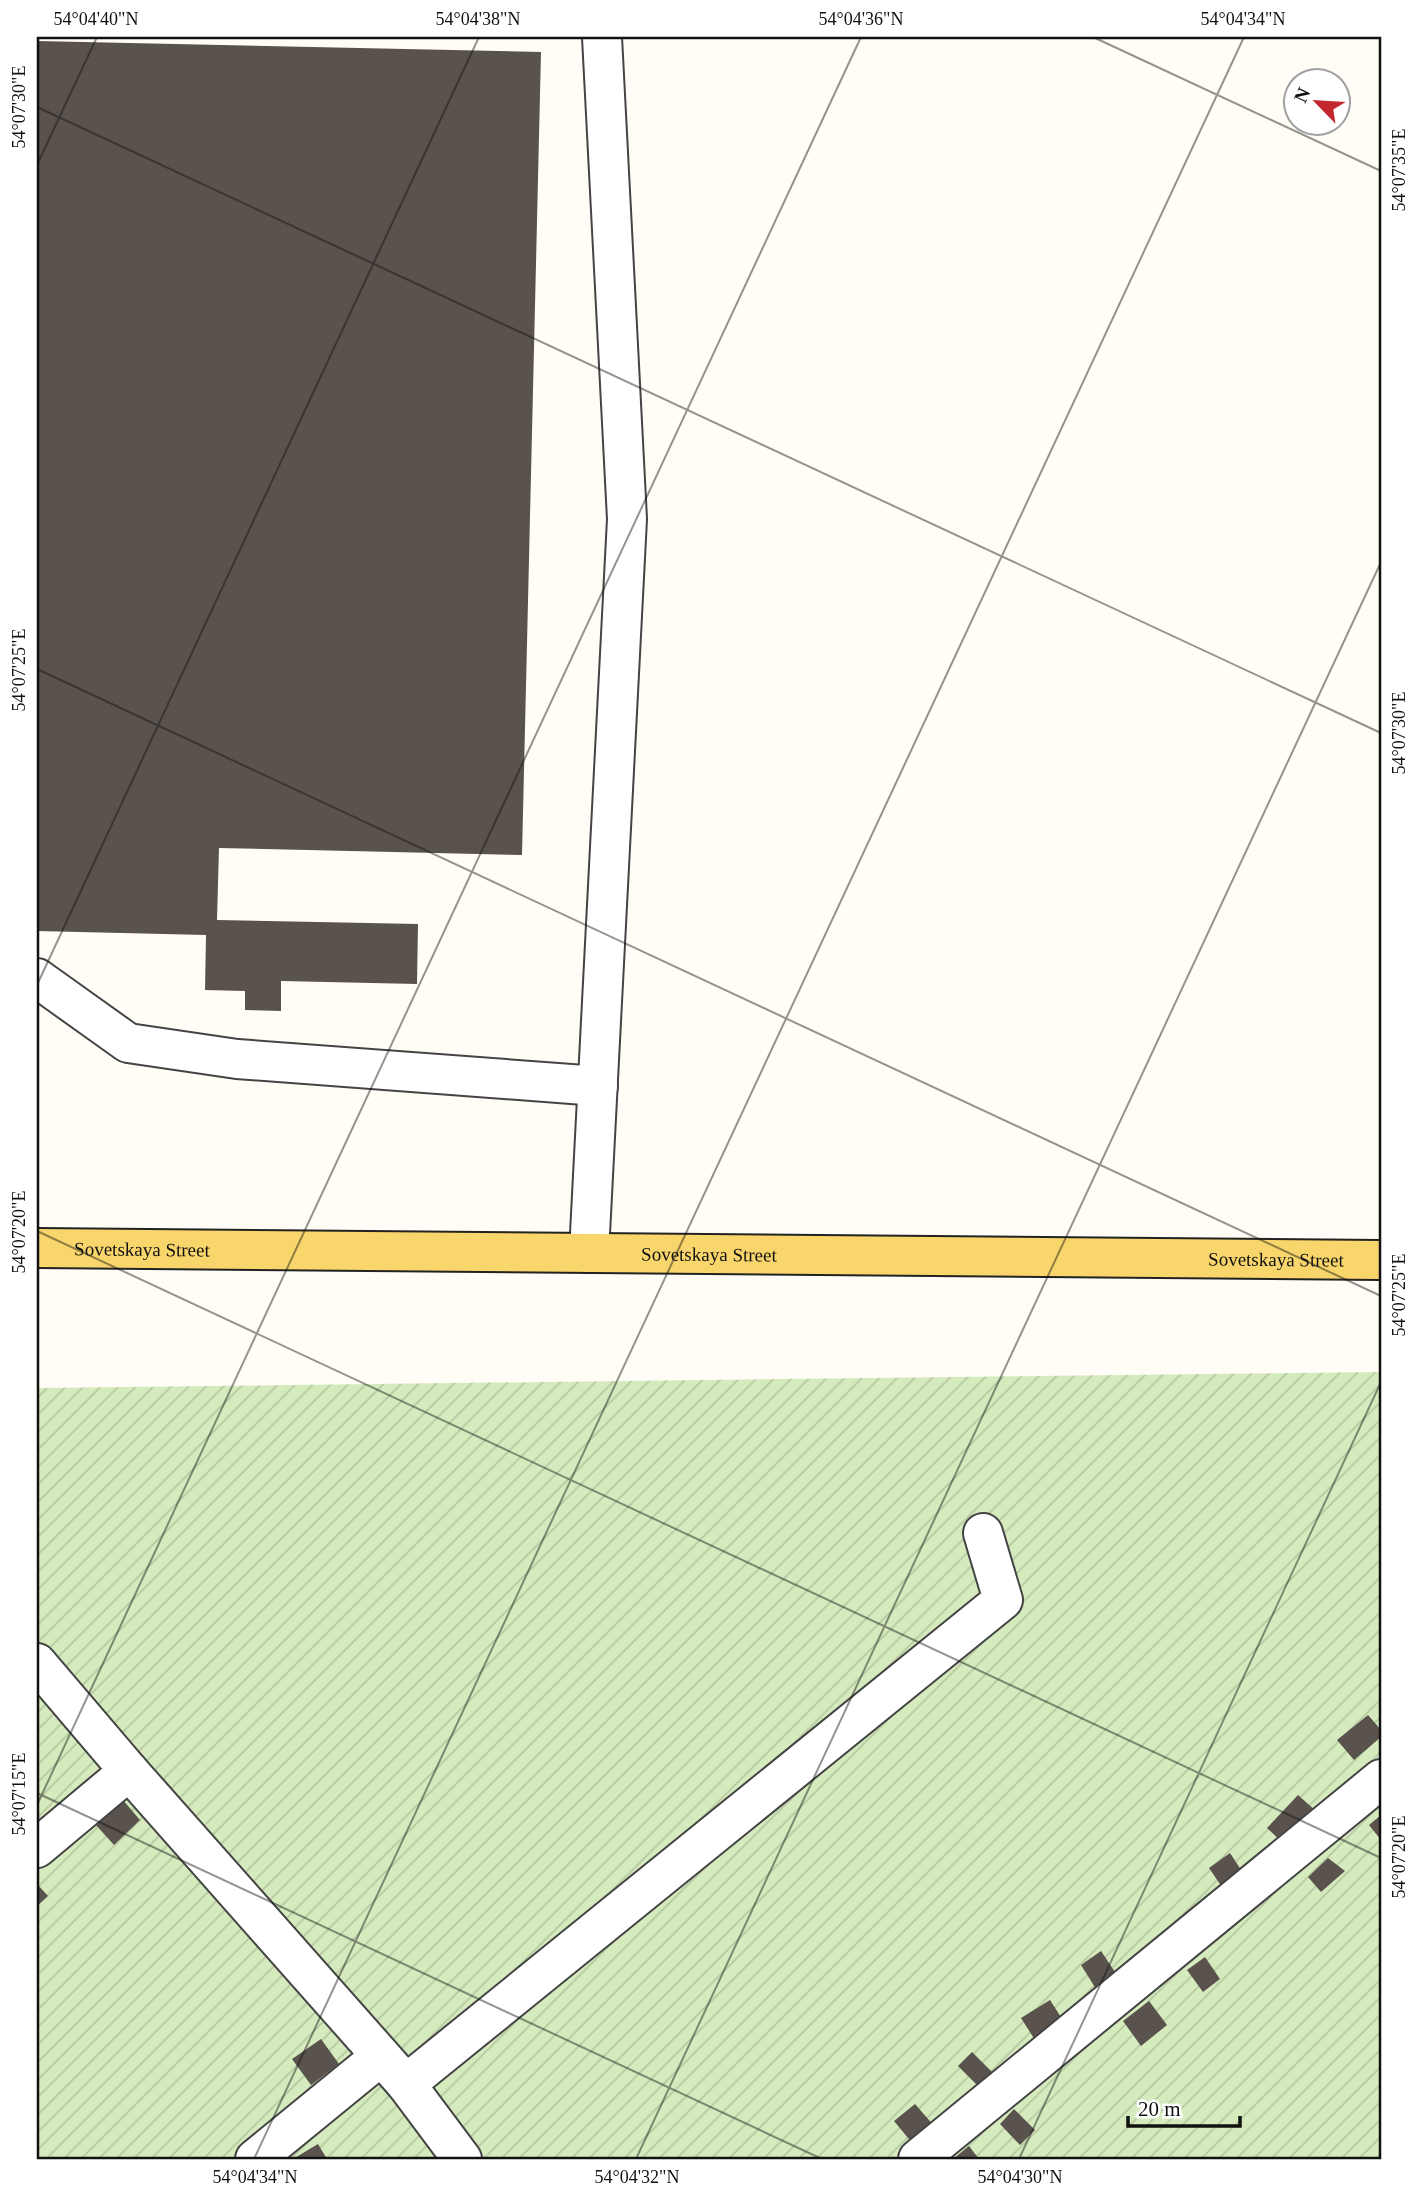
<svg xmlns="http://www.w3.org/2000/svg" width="1418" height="2196" font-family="'Times New Roman',serif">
  <defs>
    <pattern id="garden-furrows" width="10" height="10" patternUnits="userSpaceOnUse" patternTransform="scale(1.75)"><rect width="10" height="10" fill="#d5ebbd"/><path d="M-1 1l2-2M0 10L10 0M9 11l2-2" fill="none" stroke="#b6c8a1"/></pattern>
  </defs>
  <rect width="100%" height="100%" fill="#fffdf5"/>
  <polygon fill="url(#garden-furrows)" points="1381,1372 1381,2159 37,2159 37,1388"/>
  <g fill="#5a524d">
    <polygon points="37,41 541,52 522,855 219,848 217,920 418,924 417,984 281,981 281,1011 245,1010 245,991 205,990 206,935 37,931"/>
    <polygon points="1368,1715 1381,1730 1381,1737 1354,1760 1337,1740"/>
    <polygon points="1298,1795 1317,1812 1286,1846 1267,1828"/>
    <polygon points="122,1799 140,1820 114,1845 95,1824"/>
    <polygon points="1381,1815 1381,1840 1369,1825"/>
    <polygon points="1230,1853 1245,1876 1224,1890 1209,1868"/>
    <polygon points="1328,1858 1345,1871 1321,1892 1308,1877"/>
    <polygon points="37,1884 48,1896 37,1906"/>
    <polygon points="1101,1951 1119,1978 1098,1992 1081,1965"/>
    <polygon points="1205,1957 1220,1979 1203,1992 1187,1970"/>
    <polygon points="1050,2000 1064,2022 1035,2040 1021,2018"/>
    <polygon points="1149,2001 1167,2025 1141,2046 1123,2021"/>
    <polygon points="321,2039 339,2064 311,2085 292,2059"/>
    <polygon points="972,2052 996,2076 982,2090 958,2066"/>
    <polygon points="915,2104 935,2127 913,2144 894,2121"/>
    <polygon points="1014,2109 1035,2130 1020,2145 1000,2124"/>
    <polygon points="318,2144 327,2159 293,2159"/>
    <polygon points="969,2146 979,2159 953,2159"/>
  </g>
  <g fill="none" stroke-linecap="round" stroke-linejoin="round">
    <defs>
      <g id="minor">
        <polyline points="37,978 128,1043 237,1059 598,1086"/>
        <polyline points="589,1253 627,519 602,37"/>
        <polyline points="37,1663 129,1771 406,2084 462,2159"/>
        <polyline points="37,1848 129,1771"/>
        <polyline points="406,2084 1003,1600 983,1533"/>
        <polyline points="255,2159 381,2056"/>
        <polyline points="918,2159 1381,1779"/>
      </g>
      <g id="major">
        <path id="s1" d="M37,1248L1381,1260"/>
      </g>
    </defs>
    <use href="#minor" stroke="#444" stroke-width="42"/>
    <use href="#major" stroke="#222" stroke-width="42"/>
    <use href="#minor" stroke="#fff" stroke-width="38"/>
    <use href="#major" stroke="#f9d66b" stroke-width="38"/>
  </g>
  <path fill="none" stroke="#111" stroke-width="2" stroke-opacity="0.45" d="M1093,37L1381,171M37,107L1381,733M37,165L97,37M37,669L1381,1296M37,985L479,37M37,1231L1381,1858M37,1793L822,2159M37,1805L861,37M254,2159L1244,37M636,2159L1381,562M1019,2159L1381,1382"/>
  <g text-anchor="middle" stroke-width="7" stroke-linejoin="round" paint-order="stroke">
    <g font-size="19" fill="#111" stroke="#fff">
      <text dy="7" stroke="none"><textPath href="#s1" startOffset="105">Sovetskaya Street</textPath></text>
      <text dy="7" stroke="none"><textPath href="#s1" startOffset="672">Sovetskaya Street</textPath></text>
      <text dy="7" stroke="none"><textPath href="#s1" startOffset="1239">Sovetskaya Street</textPath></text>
    </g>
  </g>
  <rect width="1418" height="2196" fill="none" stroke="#ffffff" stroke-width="77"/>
  <g transform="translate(1317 102) rotate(295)"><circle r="33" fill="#ffffff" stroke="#a0a0a0" stroke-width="2"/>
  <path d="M0-5L12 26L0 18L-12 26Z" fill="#c4262e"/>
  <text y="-10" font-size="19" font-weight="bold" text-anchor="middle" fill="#111111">N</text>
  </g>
  <path d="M1128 2116v10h112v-10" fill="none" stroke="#111111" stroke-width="3.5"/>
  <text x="1138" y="2116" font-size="21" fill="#111111" stroke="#ffffff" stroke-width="5" paint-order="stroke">20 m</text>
  <rect x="38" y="38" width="1342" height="2120" fill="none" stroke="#111" stroke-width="2.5"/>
  <g font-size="18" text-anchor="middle" fill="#111">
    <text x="96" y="25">54°04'40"N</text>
    <text x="478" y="25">54°04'38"N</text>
    <text x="861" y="25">54°04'36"N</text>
    <text x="1243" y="25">54°04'34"N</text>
    <text transform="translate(19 107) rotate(-90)" y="6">54°07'30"E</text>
    <text transform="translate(1399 170) rotate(-90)" y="6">54°07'35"E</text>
    <text transform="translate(19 670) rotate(-90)" y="6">54°07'25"E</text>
    <text transform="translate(1399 733) rotate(-90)" y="6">54°07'30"E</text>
    <text transform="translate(19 1232) rotate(-90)" y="6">54°07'20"E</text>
    <text transform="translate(1399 1295) rotate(-90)" y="6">54°07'25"E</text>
    <text transform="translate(19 1794) rotate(-90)" y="6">54°07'15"E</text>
    <text transform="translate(1399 1857) rotate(-90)" y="6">54°07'20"E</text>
    <text x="255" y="2183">54°04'34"N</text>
    <text x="637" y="2183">54°04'32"N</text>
    <text x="1020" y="2183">54°04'30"N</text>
  </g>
</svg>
